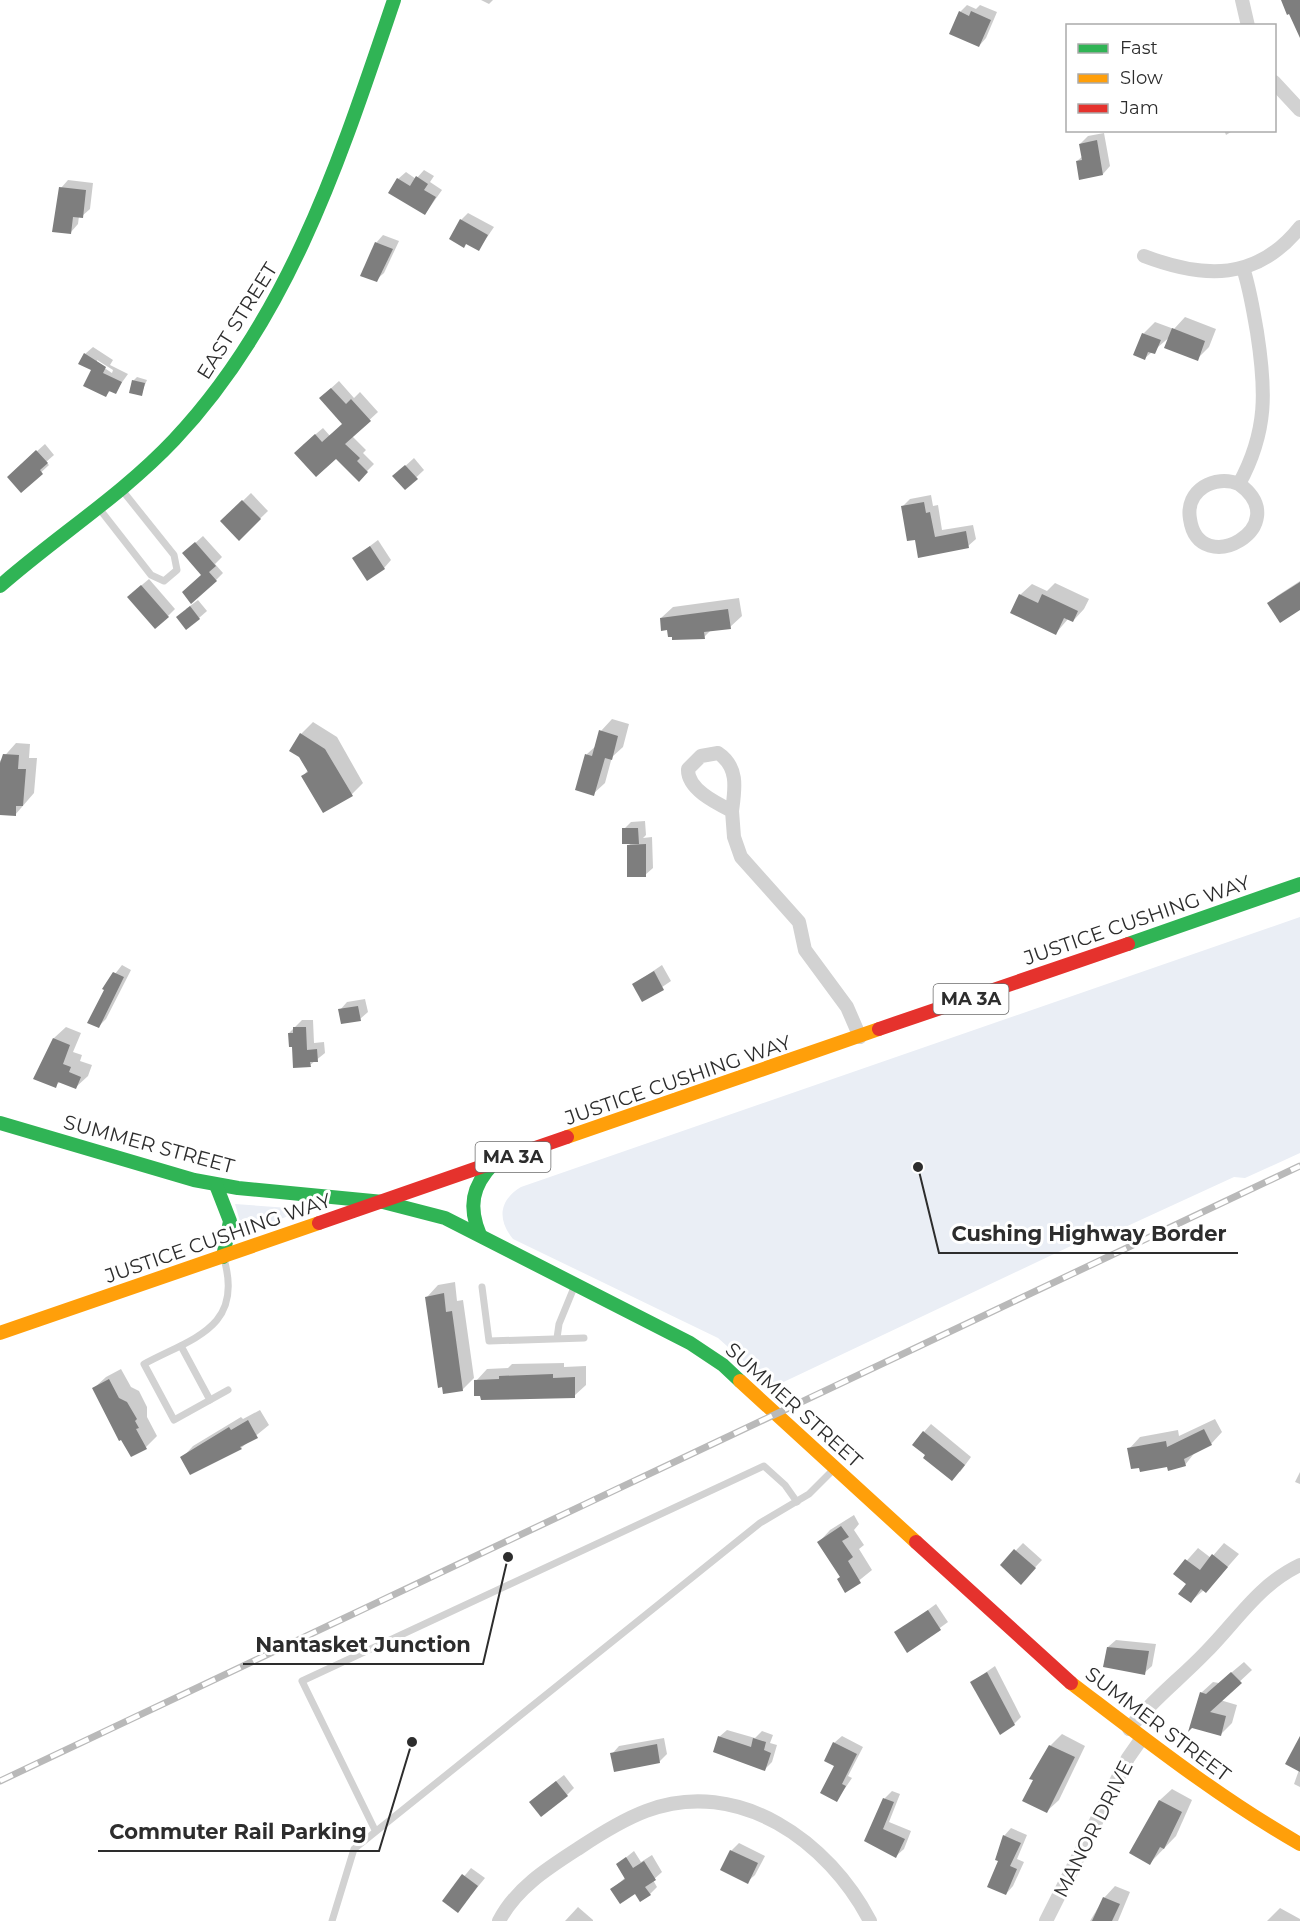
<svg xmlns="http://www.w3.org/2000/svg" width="1300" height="1921" font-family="Montserrat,sans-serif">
  <rect width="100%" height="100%" fill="#fff"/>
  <g fill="#eaeef5">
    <path d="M1300,917V1153L1245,1178L1234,1177L1097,1240L1092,1236L773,1387L718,1338L513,1239C497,1220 499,1200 521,1187Z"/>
    <polygon points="235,1204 303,1209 303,1211 243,1232"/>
  </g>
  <g fill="#0003" fill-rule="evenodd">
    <polygon points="481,0 493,0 489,4"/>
    <polygon points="967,5 976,9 980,5 997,12 986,38 979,46 960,12"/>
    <polygon points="1224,130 1234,130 1226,135"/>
    <polygon points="1104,133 1110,166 1103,174 1077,161 1083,156 1080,144 1088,136"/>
    <polygon points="424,170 434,176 430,182 442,190 425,214 398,179 406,172 416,179"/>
    <polygon points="68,180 93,183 90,209 82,216 79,216 78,224 71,232 61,188"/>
    <polygon points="468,213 494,227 479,249 461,220"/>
    <polygon points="383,235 399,241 384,273 376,280 376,243"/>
    <polygon points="1185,317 1216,329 1209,347 1197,359 1171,336 1145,358 1143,334 1155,322 1174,329"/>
    <path d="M93,347L113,360L110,365L128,374L115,392L111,390L105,396L85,354ZM97,360L113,370L112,373L97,363Z"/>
    <polygon points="137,377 147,380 141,394 133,381"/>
    <polygon points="339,381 354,398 360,392 378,412 352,436 366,450 363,453 374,464 359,479 336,457 303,445 323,428 330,436 344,424 328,391"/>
    <polygon points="45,444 54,455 46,462 49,465 21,491 16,470"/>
    <polygon points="414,458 424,470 405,488 402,469"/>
    <polygon points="251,493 268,511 239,539 222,521"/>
    <polygon points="931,495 933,506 938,505 942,530 973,525 976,539 968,546 916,538 902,507 910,499"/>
    <polygon points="203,536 222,557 215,564 223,573 216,580 203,575 192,546"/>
    <polygon points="378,540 391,560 384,568 354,558"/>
    <polygon points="149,579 175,609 168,616 136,590"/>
    <polygon points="1300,581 1300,608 1269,604 1277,596"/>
    <polygon points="1055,583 1089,599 1084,609 1073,621 1068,619 1056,633 1020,595 1032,584 1047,591"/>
    <polygon points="739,598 742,616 730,627 711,630 704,637 669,629 661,618 673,607"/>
    <polygon points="198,600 207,611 199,618 186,609"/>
    <polygon points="612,719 629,724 623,747 612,757 605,783 593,794 577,789 587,754 597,745 601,731"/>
    <polygon points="313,722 337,737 363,783 352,794 303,776 308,770 301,734"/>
    <polygon points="16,743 30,744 29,758 37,758 34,793 15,815 0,803 0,761"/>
    <polygon points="645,821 646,835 643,838 652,837 653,868 645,875 629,845 632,843 624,829 631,822"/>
    <polygon points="122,965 131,970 106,1019 98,1027 106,989 104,988"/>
    <polygon points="662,965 671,981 643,1000 634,984"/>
    <polygon points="365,999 368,1012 360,1019 340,1010 347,1002"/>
    <polygon points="302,1020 313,1020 314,1043 324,1042 325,1053 310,1065 294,1045 289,1033"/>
    <polygon points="66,1027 81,1033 73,1052 82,1055 80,1061 92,1065 88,1076 76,1087 61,1081 55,1086 54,1038"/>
    <polygon points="455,1282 457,1301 463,1300 474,1378 462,1390 427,1297 438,1285"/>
    <polygon points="564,1363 564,1367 586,1366 586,1385 574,1396 476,1381 487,1369 508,1368 512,1364"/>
    <polygon points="121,1369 131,1387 139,1391 147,1407 147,1417 157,1436 146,1447 121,1438 94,1388 106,1377"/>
    <polygon points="260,1410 269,1425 241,1448 182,1458 193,1446 241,1417 243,1419"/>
    <polygon points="1215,1419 1222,1432 1211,1444 1196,1451 1185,1465 1168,1465 1129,1449 1140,1437 1178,1430 1179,1436"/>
    <polygon points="931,1424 971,1457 960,1472 924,1432"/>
    <polygon points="1300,1472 1300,1484 1295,1482"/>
    <polygon points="854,1515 859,1524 854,1530 864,1545 859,1549 872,1570 846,1591 841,1577 819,1542 830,1530"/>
    <polygon points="1023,1543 1042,1560 1028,1575 1002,1565"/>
    <polygon points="1224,1543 1239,1554 1217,1579 1191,1601 1188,1584 1175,1574 1198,1548 1211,1558"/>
    <polygon points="936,1604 948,1622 908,1651 896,1633"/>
    <polygon points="1116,1640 1156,1644 1152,1666 1144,1673 1108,1647"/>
    <polygon points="1244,1662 1252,1670 1220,1700 1237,1705 1232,1723 1220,1735 1201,1693 1213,1682 1219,1683"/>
    <polygon points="995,1666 1021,1717 1014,1724 972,1682"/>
    <polygon points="727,1730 755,1738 762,1731 773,1735 770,1743 777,1745 772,1762 765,1769 719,1737"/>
    <polygon points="1062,1734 1085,1746 1059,1800 1047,1811 1050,1746"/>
    <polygon points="842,1736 863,1747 848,1776 852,1778 837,1800 834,1743"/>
    <polygon points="664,1738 667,1754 659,1762 612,1754 619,1746"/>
    <polygon points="1300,1741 1300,1787 1294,1784 1299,1770"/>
    <polygon points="564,1775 574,1788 567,1795 538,1795"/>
    <polygon points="1172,1789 1192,1800 1176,1836 1150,1863 1131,1852 1160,1800"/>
    <polygon points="892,1791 900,1794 889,1822 911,1831 904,1849 896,1856 866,1841 885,1798"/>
    <polygon points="1011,1828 1027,1835 1017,1859 1024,1862 1013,1886 1006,1894 1000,1860 1004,1836"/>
    <polygon points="739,1843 765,1856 755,1875 747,1882 722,1870 731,1851"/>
    <polygon points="634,1851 641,1862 652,1855 662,1872 653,1880 657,1887 650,1894 612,1889 626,1877 618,1864"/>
    <polygon points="471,1868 485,1878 458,1911 444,1901"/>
    <polygon points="1115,1886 1130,1892 1118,1921 1090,1921 1104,1898"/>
    <polygon points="578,1907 593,1920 593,1921 565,1921"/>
    <polygon points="1280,1908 1300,1919 1300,1921 1267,1921"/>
  </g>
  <g fill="#7e7e7e">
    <polygon points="1281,0 1300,0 1300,38 1289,14 1287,15"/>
    <polygon points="959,11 969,16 971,11 991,20 979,47 949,34"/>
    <polygon points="1097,140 1103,175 1079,180 1076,161 1082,160 1079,144"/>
    <polygon points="416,176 428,184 424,190 436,197 425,215 388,193 397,178 410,186"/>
    <polygon points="59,187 86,190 83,218 73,217 71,234 52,232"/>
    <polygon points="460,219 488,235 479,251 466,244 464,248 449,239"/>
    <polygon points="375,242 393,249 377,282 360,276"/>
    <polygon points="1172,328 1205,341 1198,361 1164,348"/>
    <polygon points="1142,333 1161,340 1155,354 1148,352 1145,360 1133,355"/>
    <polygon points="84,353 106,367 103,373 122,382 116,394 109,391 106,397 83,386 91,370 78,364"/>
    <polygon points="132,380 145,383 142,396 129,393"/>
    <polygon points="331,388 346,404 351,399 371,421 345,444 360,458 357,461 368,472 359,482 336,459 316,477 294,453 315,434 322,442 342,424 319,398"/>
    <polygon points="36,450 48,463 40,470 43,474 21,493 7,477"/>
    <polygon points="405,465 418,479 405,490 392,476"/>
    <polygon points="242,500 261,519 239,541 220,521"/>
    <polygon points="924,502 926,513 930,512 935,537 966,531 969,548 918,558 915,540 907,541 901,506"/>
    <polygon points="195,542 216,566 209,572 217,581 191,604 182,592 201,575 182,553"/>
    <polygon points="370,546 385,569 367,581 352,558"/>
    <polygon points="1300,582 1300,610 1280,623 1267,603"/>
    <polygon points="141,585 169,617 155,629 127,597"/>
    <polygon points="1019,594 1038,603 1042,594 1078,611 1073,622 1064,618 1056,635 1010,613"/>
    <polygon points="190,606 200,619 186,630 176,617"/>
    <polygon points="728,609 731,629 704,632 705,639 672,640 672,637 668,637 667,630 661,631 660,618"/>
    <polygon points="599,730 618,736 612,760 605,758 594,796 575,790 585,754 592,756"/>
    <polygon points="300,733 325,749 353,796 323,813 301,776 308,772 299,757 289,751"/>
    <polygon points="3,754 19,755 18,769 26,769 23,806 16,806 16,816 0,815 0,763"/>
    <polygon points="622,828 638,828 639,844 622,844"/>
    <polygon points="646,844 646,877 627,877 627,845"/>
    <polygon points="654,971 664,990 642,1002 632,984"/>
    <polygon points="113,972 124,977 99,1028 87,1023 104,990 102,989"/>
    <polygon points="358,1006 361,1021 341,1024 338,1009"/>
    <polygon points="293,1027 306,1027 307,1050 317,1049 318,1062 310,1062 311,1067 293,1068 292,1047 289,1047 288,1033 293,1033"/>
    <polygon points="53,1038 70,1045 63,1064 71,1067 69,1072 81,1077 76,1089 58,1082 56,1088 33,1079"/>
    <polygon points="444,1293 446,1312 452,1311 463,1391 443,1394 442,1387 438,1388 425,1297"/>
    <polygon points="553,1374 553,1378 575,1377 575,1398 481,1400 480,1396 474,1396 474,1380 499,1379 499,1376"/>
    <polygon points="109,1379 119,1398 127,1402 137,1419 135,1421 139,1428 136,1429 147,1449 131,1457 121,1440 119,1441 92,1388"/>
    <polygon points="248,1420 258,1438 240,1447 242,1449 190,1475 180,1457 229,1427 231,1430"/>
    <polygon points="1204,1429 1212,1445 1184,1459 1186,1466 1168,1471 1167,1467 1140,1472 1139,1468 1131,1469 1127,1448 1166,1441 1167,1447"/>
    <polygon points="923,1431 965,1465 952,1481 923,1458 925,1455 912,1445"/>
    <polygon points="841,1526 849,1537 842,1541 853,1557 848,1561 861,1583 845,1593 837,1579 840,1577 817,1542"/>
    <polygon points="1014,1549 1036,1568 1021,1585 1000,1565"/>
    <polygon points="1212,1554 1228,1567 1206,1593 1201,1589 1191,1603 1178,1594 1186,1584 1173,1574 1185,1559 1200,1570"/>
    <polygon points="928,1610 941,1630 907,1653 894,1632"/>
    <polygon points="1107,1647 1149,1651 1145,1675 1103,1667"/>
    <polygon points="987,1672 1015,1725 1000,1735 970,1682"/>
    <polygon points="1231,1672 1242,1683 1210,1712 1226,1716 1221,1736 1192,1728 1188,1732 1200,1692 1206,1694"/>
    <polygon points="718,1736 751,1747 753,1738 766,1742 764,1750 771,1753 765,1771 713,1752"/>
    <polygon points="1300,1736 1300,1772 1285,1764"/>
    <polygon points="833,1742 857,1754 842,1784 846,1786 837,1802 820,1793 834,1766 824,1761"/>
    <polygon points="657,1744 660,1763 614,1772 610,1753"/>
    <polygon points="1049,1745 1075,1757 1047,1813 1022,1801 1033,1780 1029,1779"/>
    <polygon points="556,1781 568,1796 541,1817 529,1802"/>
    <polygon points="883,1798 894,1802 883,1829 905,1839 896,1858 864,1841"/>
    <polygon points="1159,1800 1182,1812 1164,1849 1160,1847 1150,1865 1129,1853"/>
    <polygon points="1003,1835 1021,1843 1010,1866 1017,1869 1006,1895 987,1887 998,1861 995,1860"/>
    <polygon points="730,1850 758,1863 748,1884 720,1870"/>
    <polygon points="626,1857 633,1868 644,1861 656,1880 645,1887 651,1895 640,1902 635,1894 620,1904 610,1889 625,1879 616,1864"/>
    <polygon points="462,1874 478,1886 458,1913 442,1901"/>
    <polygon points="1103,1897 1120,1904 1112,1921 1092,1921"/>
  </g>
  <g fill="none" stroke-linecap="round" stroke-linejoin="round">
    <g stroke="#d2d2d2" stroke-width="7">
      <polyline points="98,507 151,575 164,581 177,570 174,555 122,490"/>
      <path d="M224,1259C244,1328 192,1338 144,1364L174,1420L228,1390"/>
      <polyline points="482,1287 489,1341 584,1338"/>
      <polyline points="557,1338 559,1324 575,1285"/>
      <polyline points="181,1346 210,1400"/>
      <polyline points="375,1830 302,1681 764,1466 785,1485 797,1502"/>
      <polyline points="332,1921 354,1849 760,1523 809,1494 833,1470"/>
    </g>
    <g stroke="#d2d2d2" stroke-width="14">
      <polyline points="1242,0 1248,26"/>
      <polyline points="1274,82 1300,110"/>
      <path d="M1144,256C1204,279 1257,281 1300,227"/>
      <path d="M1239,484C1297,526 1199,581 1190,519C1185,490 1215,474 1239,484C1268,431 1266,390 1257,332C1253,310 1250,289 1243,268"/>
      <path d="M732,811C735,789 739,767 718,753L701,756L688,769C687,789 716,803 732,811L734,837L741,857L799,922L805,950L847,1007L860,1037"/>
      <path d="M1129,1729C1152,1700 1180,1679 1205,1653C1237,1621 1258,1585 1300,1565"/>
      <path d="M499,1921C516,1888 548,1868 579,1848C600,1834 622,1820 646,1811C739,1776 829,1842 870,1921"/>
      <polyline points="1046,1921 1128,1758 1142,1738"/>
    </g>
    <g stroke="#30b455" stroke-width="14">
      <path d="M0,586C57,536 122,495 174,440C290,317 341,156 394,0"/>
      <polyline points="1128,944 1300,884"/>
      <polyline points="0,1123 194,1180 238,1188 383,1202 445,1218 690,1343 723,1365 740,1381"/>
      <polyline points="216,1185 230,1221 223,1257"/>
      <path d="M480,1235C468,1207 472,1186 493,1164"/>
    </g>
    <g stroke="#ff9f0a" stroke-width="14">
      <polyline points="567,1137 879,1029"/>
      <polyline points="0,1333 319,1223"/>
      <polyline points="740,1381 916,1542"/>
      <path d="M1071,1683C1146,1740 1218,1797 1300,1844"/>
    </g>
    <g stroke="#e5322d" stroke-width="14">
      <polyline points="879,1029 1128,944"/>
      <polyline points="319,1223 567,1137"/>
      <polyline points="916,1542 1071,1683"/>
    </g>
    <defs>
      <polyline id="rail" points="0,1781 1300,1166"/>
    </defs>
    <use href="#rail" stroke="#b9b9b9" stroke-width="7"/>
    <use href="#rail" stroke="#fff" stroke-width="4.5" stroke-dasharray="14" stroke-linecap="butt"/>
  </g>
  <g text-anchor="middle" stroke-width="6" stroke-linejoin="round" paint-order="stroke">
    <g fill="#fff" stroke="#6c6c6c" stroke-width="1.5">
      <rect x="933.5" y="984" width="75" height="30" rx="4.5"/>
      <rect x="475.5" y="1142" width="75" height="30" rx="4.5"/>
    </g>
    <g font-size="18" font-weight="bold" fill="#2d2d2d">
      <text x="971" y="1005">MA 3A</text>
      <text x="513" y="1163">MA 3A</text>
    </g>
    <g font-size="20" fill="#2d2d2d" stroke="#fff">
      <text transform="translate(237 321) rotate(-58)" y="7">EAST STREET</text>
      <text transform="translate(1137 920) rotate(-19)" y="7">JUSTICE CUSHING WAY</text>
      <text transform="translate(678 1080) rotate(-19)" y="7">JUSTICE CUSHING WAY</text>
      <text transform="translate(149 1144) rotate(15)" y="7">SUMMER STREET</text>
      <text transform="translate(218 1238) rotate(-19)" y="7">JUSTICE CUSHING WAY</text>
      <text transform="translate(794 1405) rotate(42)" y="7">SUMMER STREET</text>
      <text transform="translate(1158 1724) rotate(37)" y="7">SUMMER STREET</text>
      <text transform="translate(1093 1829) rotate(-63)" y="7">MANOR DRIVE</text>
    </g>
  </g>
  <path fill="none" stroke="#2d2d2d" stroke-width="2" d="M918 1167L939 1253H1238M508 1557L483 1664H243M412 1742L379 1851H98"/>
  <g fill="#2d2d2d" stroke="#fff" stroke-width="2">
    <circle cx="918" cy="1167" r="6"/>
    <circle cx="508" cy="1557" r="6"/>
    <circle cx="412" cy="1742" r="6"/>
  </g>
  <g font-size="21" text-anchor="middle" font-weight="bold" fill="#2d2d2d" stroke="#fff" stroke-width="6" stroke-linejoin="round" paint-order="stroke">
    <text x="1089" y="1241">Cushing Highway Border</text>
    <text x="363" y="1652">Nantasket Junction</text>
    <text x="238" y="1839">Commuter Rail Parking</text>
  </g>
  <rect x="1066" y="24" width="210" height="108" fill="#ffffff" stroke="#ababab" stroke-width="1.5"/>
  <rect x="1078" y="44" width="30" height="9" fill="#30b455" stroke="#ababab" stroke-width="1.5"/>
  <text x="1120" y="54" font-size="18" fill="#2d2d2d">Fast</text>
  <rect x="1078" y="74" width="30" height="9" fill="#ff9f0a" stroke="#ababab" stroke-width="1.5"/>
  <text x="1120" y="84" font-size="18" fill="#2d2d2d">Slow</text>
  <rect x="1078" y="104" width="30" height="9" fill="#e5322d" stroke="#ababab" stroke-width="1.5"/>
  <text x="1120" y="114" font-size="18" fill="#2d2d2d">Jam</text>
</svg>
